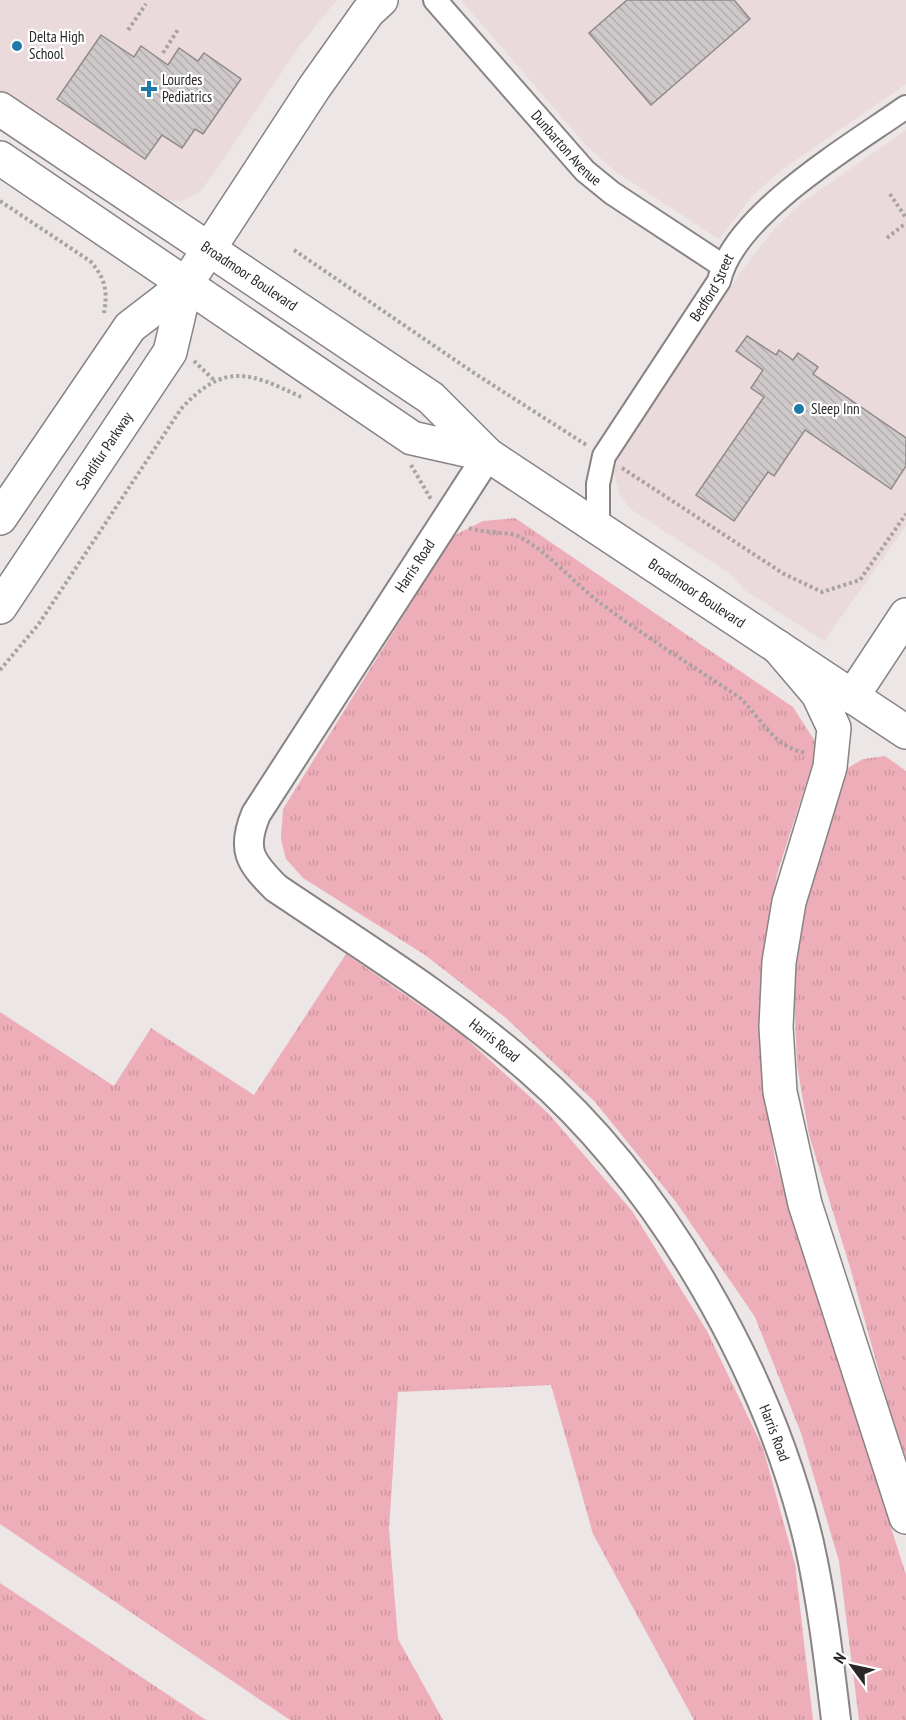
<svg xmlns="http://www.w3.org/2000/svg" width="906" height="1720" font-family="'PT Sans Narrow',sans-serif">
  <defs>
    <pattern id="grass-tufts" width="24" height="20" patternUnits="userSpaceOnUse" patternTransform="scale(1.5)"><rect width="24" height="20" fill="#eeaeb9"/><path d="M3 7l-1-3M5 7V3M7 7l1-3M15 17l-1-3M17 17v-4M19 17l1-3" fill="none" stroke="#cc969f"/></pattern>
    <pattern id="building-back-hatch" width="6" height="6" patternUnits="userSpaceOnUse" patternTransform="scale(1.5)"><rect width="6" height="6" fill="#cfc9ca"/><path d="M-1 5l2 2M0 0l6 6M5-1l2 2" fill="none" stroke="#b2adae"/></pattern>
  </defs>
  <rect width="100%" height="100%" fill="#ece6e6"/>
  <g fill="#eadadc">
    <polygon points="0,0 337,0 300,45 215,172 199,193 181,201 164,200 0,92"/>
    <polygon points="461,0 906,0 906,84 780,171 753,195 719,239 616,172 585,144"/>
    <polygon points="906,130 906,526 824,641 746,591 729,573 632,510 620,496 614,473 620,451 746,265 776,227 804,201"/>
  </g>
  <g fill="url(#grass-tufts)">
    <polygon points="515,518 793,707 818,746 777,874 762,973 762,1063 775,1159 906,1575 906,1720 859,1720 839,1561 801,1433 755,1317 676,1202 595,1102 506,1018 425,955 303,878 286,859 281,839 283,809 453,536 483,521"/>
    <polygon points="885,756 906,771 906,1458 889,1408 850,1267 809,1135 797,1065 794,991 798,921 846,769 863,759"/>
    <polygon points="346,954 460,1033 549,1114 632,1211 707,1331 763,1448 795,1564 813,1720 694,1720 593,1534 551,1385 398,1392 389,1529 398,1639 443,1720 290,1720 0,1524 0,1012 114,1086 151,1028 254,1095"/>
    <polygon points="0,1583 206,1720 0,1720"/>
  </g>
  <g fill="url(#building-back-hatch)" stroke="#908a8b" stroke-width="1.5">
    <polygon points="627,0 734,0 750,19 651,105 589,33"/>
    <polygon points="101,35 134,57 141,46 168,65 179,48 198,61 204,53 241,79 203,134 195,129 182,148 162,135 145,159 57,99"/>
    <polygon points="747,336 776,355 779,350 793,360 798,353 818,367 813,374 906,438 906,466 891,489 805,430 774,476 768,472 734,521 696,495 764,397 751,388 763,370 736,351"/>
  </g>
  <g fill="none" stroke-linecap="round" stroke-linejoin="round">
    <defs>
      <g id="minor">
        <path id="s1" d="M435,0L585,171L612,193L723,266"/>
        <path id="s2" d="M598,527V484L604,456L719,281C734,214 852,145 906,107"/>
      </g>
      <g id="tertiary">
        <path id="s3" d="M488,455L256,814C241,850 250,862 276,888C362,946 450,1000 529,1069C662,1185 768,1371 809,1543C822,1601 829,1661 836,1720"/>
      </g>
      <g id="secondary">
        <polyline points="0,518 130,327 186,284 314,88 368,12 381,0"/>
        <path id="s4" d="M0,607L170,352L186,284"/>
      </g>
      <g id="primary">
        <path id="s5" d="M0,109L431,398L488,455L906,732"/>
        <polyline points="0,158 412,438 488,455"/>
      </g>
      <g id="motorway">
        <polyline points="778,647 818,694 834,728 830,767 789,902 779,962 776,1027 780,1092 805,1204 906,1517"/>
        <polyline points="852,697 906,615"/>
      </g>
    </defs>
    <use href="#minor" stroke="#898383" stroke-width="26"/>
    <use href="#tertiary" stroke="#898383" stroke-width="32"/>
    <use href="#secondary" stroke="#898383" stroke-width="36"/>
    <use href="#primary" stroke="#898383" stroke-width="36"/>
    <use href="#motorway" stroke="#898383" stroke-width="36"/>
    <g stroke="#a8a3a3" stroke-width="4" stroke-dasharray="3 3" stroke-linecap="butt">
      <polyline points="128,30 146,4"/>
      <polyline points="163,53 179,28"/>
      <polyline points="890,194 906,218"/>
      <path d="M0,201L90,261C105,277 108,291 104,313"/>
      <polyline points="887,238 906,223"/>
      <polyline points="294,250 474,373 588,446"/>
      <polyline points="194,361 215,381"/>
      <polyline points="411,465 432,501"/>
      <polyline points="622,468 784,574 822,592 860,580 906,514"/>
      <path d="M469,528C483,533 510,532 518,536C546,550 573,582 599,602C644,636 693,666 740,698C762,719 773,747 806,753"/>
      <path d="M0,670L38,625L181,409C224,362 249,372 301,397"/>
    </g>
    <use href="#minor" stroke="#fff" stroke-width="22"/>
    <use href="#tertiary" stroke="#fff" stroke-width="28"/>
    <use href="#secondary" stroke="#fff" stroke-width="33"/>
    <use href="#primary" stroke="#fff" stroke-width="33"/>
    <use href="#motorway" stroke="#fff" stroke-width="33"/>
  </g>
  <g fill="#1e7aa8" stroke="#fff" stroke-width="2">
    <circle cx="17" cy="46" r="6"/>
    <path d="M146 80h6v6h6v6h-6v6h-6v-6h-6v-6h6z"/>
    <circle cx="799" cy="409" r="6"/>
  </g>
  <g text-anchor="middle" stroke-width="4.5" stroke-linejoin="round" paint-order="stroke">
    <g font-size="15" fill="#292727" stroke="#fff" text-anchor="start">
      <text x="29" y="42">Delta High<tspan x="29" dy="17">School</tspan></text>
      <text x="162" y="85">Lourdes<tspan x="162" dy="17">Pediatrics</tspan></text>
      <text x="811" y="414">Sleep Inn</text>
    </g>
    <g font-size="15" fill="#292727" stroke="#fff">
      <text dy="5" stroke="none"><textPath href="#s1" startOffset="198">Dunbarton Avenue</textPath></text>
      <text dy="5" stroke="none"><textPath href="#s5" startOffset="300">Broadmoor Boulevard</textPath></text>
      <text dy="5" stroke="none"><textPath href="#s2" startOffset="272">Bedford Street</textPath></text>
      <text dy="5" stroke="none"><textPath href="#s4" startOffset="188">Sandifur Parkway</textPath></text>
      <text transform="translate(415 566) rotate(-57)" y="5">Harris Road</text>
      <text dy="5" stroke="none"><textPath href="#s5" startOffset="850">Broadmoor Boulevard</textPath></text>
      <text dy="5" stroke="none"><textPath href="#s3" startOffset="778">Harris Road</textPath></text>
      <text dy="5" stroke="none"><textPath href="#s3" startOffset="1266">Harris Road</textPath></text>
    </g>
  </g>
  <g transform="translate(852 1666) rotate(303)" stroke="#ffffff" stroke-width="4.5" paint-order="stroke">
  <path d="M0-4.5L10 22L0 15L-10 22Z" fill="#292727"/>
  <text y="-9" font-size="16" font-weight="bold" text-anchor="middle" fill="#292727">N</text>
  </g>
</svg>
